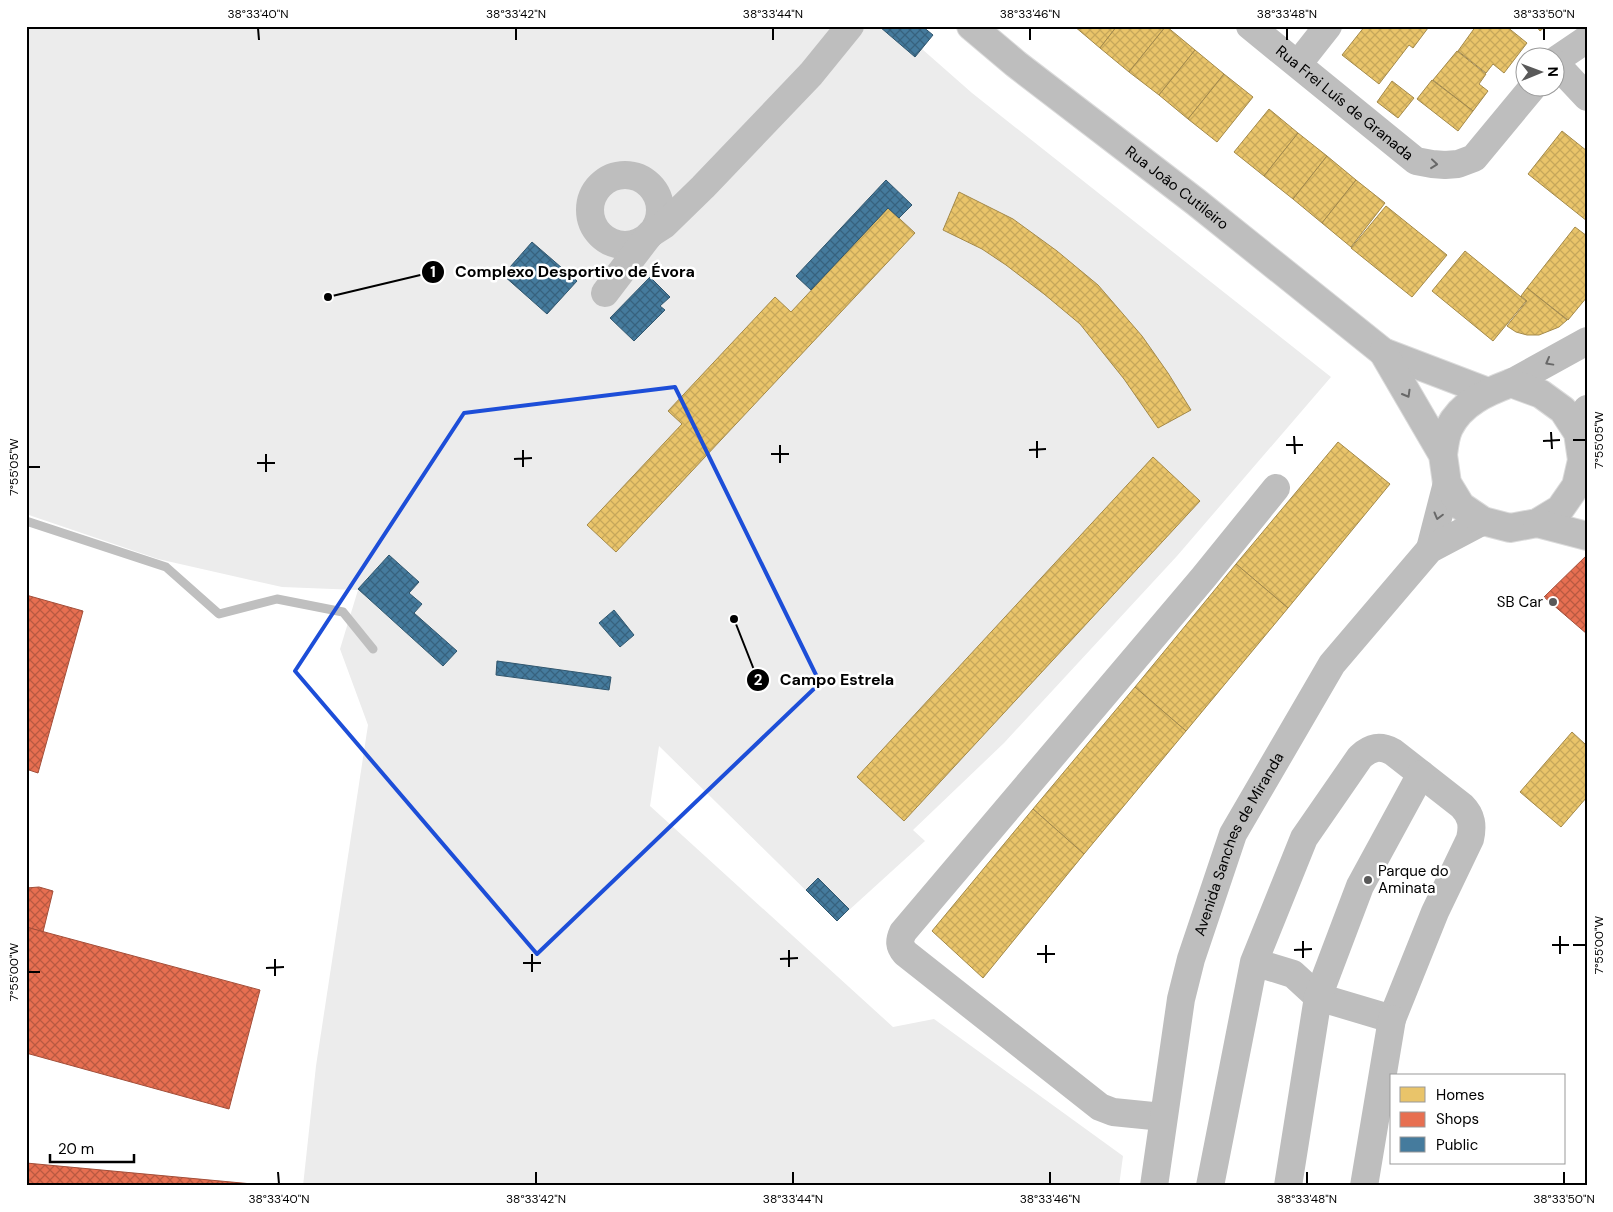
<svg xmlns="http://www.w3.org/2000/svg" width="1613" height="1212" font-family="'DM Sans',sans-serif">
  <defs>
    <pattern id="homes-cross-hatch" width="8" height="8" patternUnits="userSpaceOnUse" patternTransform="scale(1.25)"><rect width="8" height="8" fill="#e9c46a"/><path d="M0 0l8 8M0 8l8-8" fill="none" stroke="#c6a75a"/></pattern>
    <pattern id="shops-cross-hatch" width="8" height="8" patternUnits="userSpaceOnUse" patternTransform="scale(1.25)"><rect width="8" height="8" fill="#e76f51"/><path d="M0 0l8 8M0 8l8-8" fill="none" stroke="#b95941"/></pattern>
    <pattern id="public-cross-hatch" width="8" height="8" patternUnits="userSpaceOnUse" patternTransform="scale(1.25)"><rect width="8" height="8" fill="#457b9d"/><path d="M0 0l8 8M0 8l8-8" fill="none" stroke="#37627e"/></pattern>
  </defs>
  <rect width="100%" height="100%" fill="#fff"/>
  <polygon fill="#ececec" points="26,26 922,26 933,35 922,49 972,93 1331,377 1177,556 1004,743 913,830 925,841 837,921 659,746 650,806 893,1027 934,1019 1123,1156 1119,1186 303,1186 316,1066 368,725 340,649 358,590 282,587 158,559 26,514"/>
  <g fill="url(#homes-cross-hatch)" stroke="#a3894a">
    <polygon points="1074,26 1117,26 1100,48"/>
    <polygon points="1117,26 1166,26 1129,72 1100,48"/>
    <polygon points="1166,26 1195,50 1159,95 1129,72"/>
    <polygon points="1365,26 1426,26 1428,28 1413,48 1409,45 1379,84 1342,55"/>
    <polygon points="1476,26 1506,26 1527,43 1504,73 1493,64 1486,73 1458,51"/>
    <polygon points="1536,26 1546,26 1540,31"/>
    <polygon points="1195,50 1224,74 1188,119 1159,95"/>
    <polygon points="1457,51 1486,74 1479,84 1488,91 1473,111 1433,80"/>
    <polygon points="1224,74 1253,97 1217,142 1188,119"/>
    <polygon points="1432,80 1473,111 1458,131 1417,99"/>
    <polygon points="1392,81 1414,98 1398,118 1377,102"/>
    <polygon points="1269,109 1298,133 1264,176 1234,152"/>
    <polygon points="1562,131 1587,151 1587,221 1528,174"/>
    <polygon points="1298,133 1327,156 1293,199 1264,176"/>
    <polygon points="1327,156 1356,180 1322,223 1293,199"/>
    <polygon points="1356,180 1385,203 1351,247 1322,223"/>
    <polygon points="959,192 1013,219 1057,251 1098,285 1142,336 1168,373 1191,410 1158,428 1124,379 1080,324 1044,294 1006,265 982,249 943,230"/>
    <polygon points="1386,206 1447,255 1412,297 1351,248"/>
    <polygon points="888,208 915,233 616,552 587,525 682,424 668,411 775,297 791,312"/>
    <polygon points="1575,227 1587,236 1587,297 1568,320 1527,288"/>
    <polygon points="1465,251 1526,301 1493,341 1432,291"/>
    <polygon points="1527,288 1567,320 1559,327 1539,335 1527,335 1516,332 1507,326 1527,301 1521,296"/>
    <polygon points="1338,442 1390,484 1288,608 1236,564"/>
    <polygon points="1153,457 1200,501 904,821 857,777"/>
    <polygon points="1236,564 1288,608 1186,731 1135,687"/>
    <polygon points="1135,687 1186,731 1084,854 1033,809"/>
    <polygon points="1572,732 1585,744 1587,742 1587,797 1561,827 1520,792"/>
    <polygon points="1033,809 1084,854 983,978 932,931"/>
  </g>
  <g fill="url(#shops-cross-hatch)" stroke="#a24e39">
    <polygon points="1587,555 1587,634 1544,597"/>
    <polygon points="26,595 83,611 38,773 26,769"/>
    <polygon points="39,887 53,891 43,932 26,927 26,888"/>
    <polygon points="26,927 260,990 229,1109 26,1053"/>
    <polygon points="26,1163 274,1186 26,1186"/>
  </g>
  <g fill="url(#public-cross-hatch)" stroke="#30566e">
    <polygon points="880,26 922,26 933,35 915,57 880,27"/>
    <polygon points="886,180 912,205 899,218 888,208 811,290 796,276"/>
    <polygon points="532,242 577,281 547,314 503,275"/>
    <polygon points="650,277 670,297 660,306 665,310 634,341 610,318"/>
    <polygon points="389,555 419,582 409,593 422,604 414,613 457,651 443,666 358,589"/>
    <polygon points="614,610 634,635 620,647 599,623"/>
    <polygon points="497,661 611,677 609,690 496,675"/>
    <polygon points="818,878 849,909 837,921 806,890"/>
  </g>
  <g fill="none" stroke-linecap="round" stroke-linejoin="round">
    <polyline stroke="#bfbfbf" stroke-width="9" points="26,521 166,567 219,614 277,599 343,612 373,649"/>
    <defs>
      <g id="major">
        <path id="s3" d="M971,26L1016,64L1196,202L1383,352L1488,392"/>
        <path d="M1383,352L1443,455L1447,483L1461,506L1483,521L1510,528L1537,523L1560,509L1576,486L1582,460L1578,433L1563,410L1541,394L1511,383C1487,392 1461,403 1449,428C1445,436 1444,447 1443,455"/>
        <polyline points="1537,523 1587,536"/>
      </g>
    </defs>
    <use href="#major" stroke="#dbdbdb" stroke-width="30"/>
    <g stroke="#bebebe" stroke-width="28">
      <path id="s1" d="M1250,26L1416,161L1432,164L1445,165L1458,164L1474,158L1532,88"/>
      <polyline points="1556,60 1587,39"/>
      <polyline points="1298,64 1328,26"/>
      <polyline points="1556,64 1587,97"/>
      <circle cx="625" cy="210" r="35"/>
      <polyline points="605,293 650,234 664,225 703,187 811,74 850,26"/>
      <polyline points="1511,383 1587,341"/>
      <polyline points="1578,433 1587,409"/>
      <polyline points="1430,549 1447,483"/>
      <path d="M1163,1117L1113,1112L1100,1107L905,953C899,946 899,941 903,932L1203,578L1276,488"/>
      <path id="s2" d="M1154,1186L1181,999L1191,959L1233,834L1332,664L1430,549L1483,521"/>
      <path d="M1210,1186L1254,962L1304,838L1360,757C1371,747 1380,745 1393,752L1462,806C1472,816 1473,826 1470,839L1435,912L1392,1019L1318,997L1293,974L1254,962"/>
      <polyline points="1288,1186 1318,997 1360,886 1421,774"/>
      <polyline points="1364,1186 1392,1019"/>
    </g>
    <use href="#major" stroke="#bebebe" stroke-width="28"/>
  </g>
  <defs><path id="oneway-chevron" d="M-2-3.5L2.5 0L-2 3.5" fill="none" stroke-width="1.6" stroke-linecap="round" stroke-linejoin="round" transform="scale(1.25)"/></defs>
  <g stroke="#686868">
    <use href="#oneway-chevron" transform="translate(1434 164) rotate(6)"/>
    <use href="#oneway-chevron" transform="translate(1549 362) rotate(151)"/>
    <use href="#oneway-chevron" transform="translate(1407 394) rotate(60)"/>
    <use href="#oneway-chevron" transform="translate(1438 516) rotate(105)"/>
  </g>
  <path fill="none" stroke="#1d4ed8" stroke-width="4" stroke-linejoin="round" d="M675,387L820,683L537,954L295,671L464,413Z"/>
  <path fill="none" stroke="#000" stroke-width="2" d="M258,28L259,40M516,28V40M773,28V40M1030,28V40M1287,28V40M1544,28V40M1551,432L1552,449M1294,436L1295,454M1573,440H1586M1037,441V458M1543,441L1560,440M780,445V463M1286,445H1303M523,450V467M1029,450L1046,449M266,454V472M771,454H789M514,459L532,458M257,463H275M28,467H40M1560,936V954M1303,941V958M1046,945V963M1552,945H1569M1573,945H1586M789,950V967M1294,950L1312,949M532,954V972M1037,954H1055M275,959V976M780,959L798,958M523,963H541M266,968L284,967M28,972H40M278,1172L279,1184M536,1172V1184M793,1172V1184M1050,1172V1184M1307,1172V1184M1564,1172V1184"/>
  <g fill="#595959" stroke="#fff" stroke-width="2">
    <circle cx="1553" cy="602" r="5"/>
    <circle cx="1368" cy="880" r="5"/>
  </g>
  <g text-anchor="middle" stroke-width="5" stroke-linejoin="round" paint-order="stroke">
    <g font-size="15" fill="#000" stroke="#fff">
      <text dy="5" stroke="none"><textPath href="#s1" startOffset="122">Rua Frei Luís de Granada</textPath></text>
      <text dy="5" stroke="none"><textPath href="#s3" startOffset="262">Rua João Cutileiro</textPath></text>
      <text dy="5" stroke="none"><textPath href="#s2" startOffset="355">Avenida Sanches de Miranda</textPath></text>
    </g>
    <g font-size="15" fill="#000" stroke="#fff" text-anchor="end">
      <text x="1543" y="607">SB Car</text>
      <text x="1378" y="876" text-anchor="start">Parque do<tspan x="1378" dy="17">Aminata</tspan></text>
    </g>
  </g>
  <path fill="none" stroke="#000" stroke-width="2" d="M328 297L433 272M734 619L758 680"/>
  <g fill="#000" stroke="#fff" stroke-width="2">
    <circle cx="328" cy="297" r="5"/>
    <circle cx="734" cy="619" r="5"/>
    <circle cx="433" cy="272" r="12"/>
    <circle cx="758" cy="680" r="12"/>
  </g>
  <g font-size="15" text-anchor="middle" font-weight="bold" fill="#fff">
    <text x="433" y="277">1</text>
    <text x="758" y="685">2</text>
  </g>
  <g font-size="16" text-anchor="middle" font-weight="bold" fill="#000" stroke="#fff" stroke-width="5" stroke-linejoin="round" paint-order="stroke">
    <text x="575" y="277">Complexo Desportivo de Évora</text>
    <text x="837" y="685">Campo Estrela</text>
  </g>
  <rect width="1613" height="1212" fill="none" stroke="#ffffff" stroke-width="55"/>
  <rect x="1390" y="1074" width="175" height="90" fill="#ffffff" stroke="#999999"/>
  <rect x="1400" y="1087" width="25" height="15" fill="#e9c46a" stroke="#999999"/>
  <text x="1436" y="1100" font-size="15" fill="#000000">Homes</text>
  <rect x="1400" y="1112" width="25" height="15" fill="#e76f51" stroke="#999999"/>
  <text x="1436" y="1124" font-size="15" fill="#000000">Shops</text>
  <rect x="1400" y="1137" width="25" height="15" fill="#457b9d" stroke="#999999"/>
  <text x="1436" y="1150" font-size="15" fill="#000000">Public</text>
  <g transform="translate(1540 72) rotate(89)"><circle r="24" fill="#ffffff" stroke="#999999"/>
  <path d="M0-4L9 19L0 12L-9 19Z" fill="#595959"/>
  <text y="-8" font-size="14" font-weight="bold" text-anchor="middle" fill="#000000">N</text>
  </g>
  <path d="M50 1154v8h84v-8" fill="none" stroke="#000000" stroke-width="2.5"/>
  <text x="58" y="1154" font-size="15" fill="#000000" stroke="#ffffff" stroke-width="4" paint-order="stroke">20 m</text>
  <rect x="28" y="28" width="1558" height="1156" fill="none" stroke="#000" stroke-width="2"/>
  <g font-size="12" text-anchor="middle" fill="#000">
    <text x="258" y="18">38°33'40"N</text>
    <text x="516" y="18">38°33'42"N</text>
    <text x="773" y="18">38°33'44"N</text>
    <text x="1030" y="18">38°33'46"N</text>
    <text x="1287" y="18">38°33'48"N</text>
    <text x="1544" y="18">38°33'50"N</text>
    <text transform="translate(1599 440) rotate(-90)" y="4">7°55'05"W</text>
    <text transform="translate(14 467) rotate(-90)" y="4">7°55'05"W</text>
    <text transform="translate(1599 945) rotate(-90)" y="4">7°55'00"W</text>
    <text transform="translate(14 972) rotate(-90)" y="4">7°55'00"W</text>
    <text x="279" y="1203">38°33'40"N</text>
    <text x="536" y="1203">38°33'42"N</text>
    <text x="793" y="1203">38°33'44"N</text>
    <text x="1050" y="1203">38°33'46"N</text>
    <text x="1307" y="1203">38°33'48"N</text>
    <text x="1564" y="1203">38°33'50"N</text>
  </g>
</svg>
